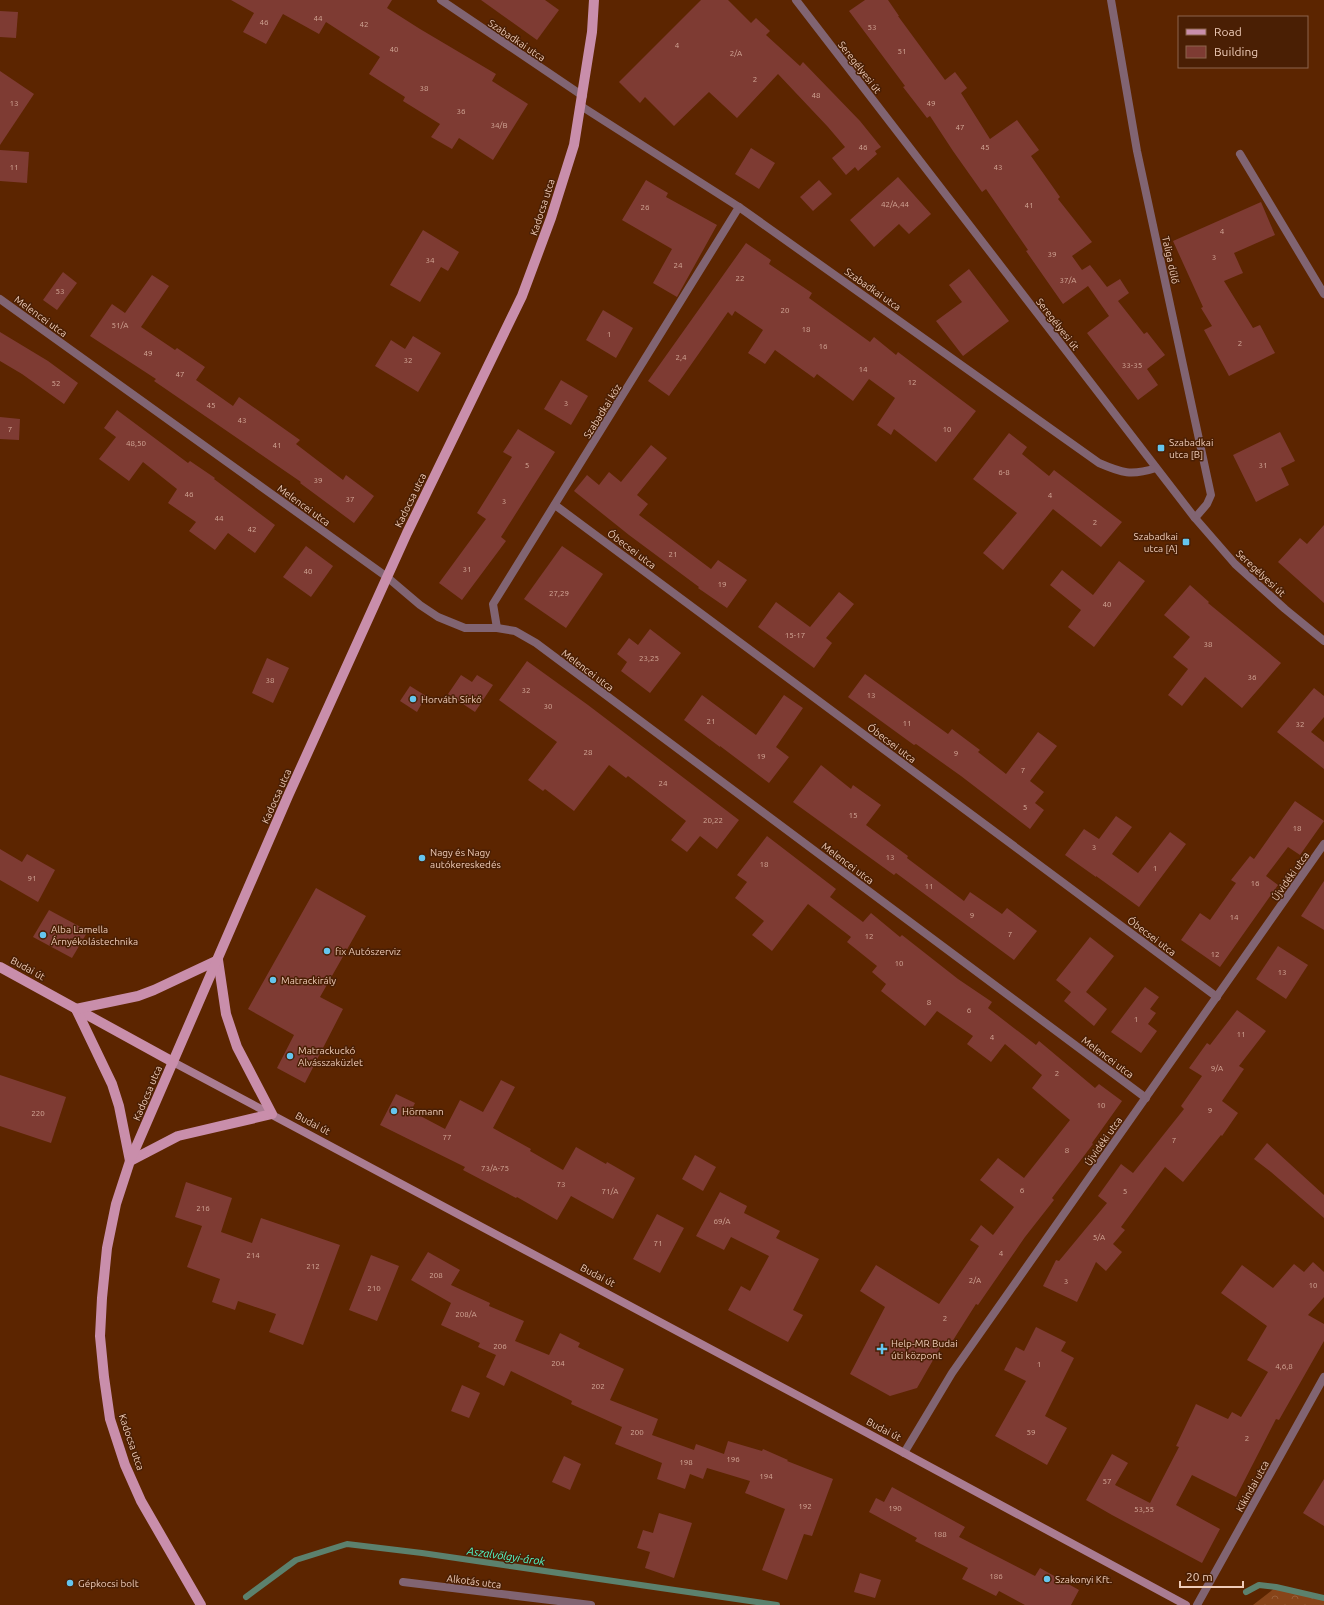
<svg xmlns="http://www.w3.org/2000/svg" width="1324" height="1605" font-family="Ubuntu,sans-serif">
  <defs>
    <pattern id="forest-crowns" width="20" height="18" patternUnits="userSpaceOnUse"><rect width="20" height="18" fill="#874419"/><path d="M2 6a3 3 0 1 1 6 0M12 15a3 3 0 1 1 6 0" fill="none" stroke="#985e38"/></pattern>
  </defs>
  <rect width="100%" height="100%" fill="#5c2500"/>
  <polygon fill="url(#forest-crowns)" points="1276,1587 1324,1597 1324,1605 1253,1605"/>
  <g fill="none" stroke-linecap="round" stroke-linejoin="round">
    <g stroke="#5c816d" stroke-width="6">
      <polyline points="1246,1592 1259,1585 1276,1587 1324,1598"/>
      <polyline points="246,1597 296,1560 347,1544 422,1553 777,1605"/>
    </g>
  </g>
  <g fill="#7e3b33">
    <polygon points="231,0 392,0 387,8 420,29 496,74 492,81 528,104 493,160 459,138 452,149 431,137 440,124 403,101 405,97 369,74 380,57 326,22 319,34 283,14 266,44 243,32 254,13"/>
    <polygon points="481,0 545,0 559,10 537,40"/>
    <polygon points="701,0 728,0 751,23 756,18 770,31 766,35 800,66 803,62 860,121 881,147 875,151 877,154 858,171 855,167 846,175 832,158 845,147 828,127 778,74 737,118 709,92 674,126 645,97 640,103 619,82"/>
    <polygon points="865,0 888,0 899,16 898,16 945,80 955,72 967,88 961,93 990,139 1017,120 1039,150 1031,156 1060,197 1058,199 1092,242 1072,256 1082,270 1090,265 1107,287 1120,279 1129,293 1118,301 1144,334 1147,332 1165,355 1147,369 1158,385 1138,400 1087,333 1109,316 1088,286 1063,304 1026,251 1028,250 986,189 982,192 953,151 930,116 927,118 903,87 905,86 849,11"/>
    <polygon points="0,11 18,12 16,38 0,37"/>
    <polygon points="0,71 34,94 0,145"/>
    <polygon points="751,148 775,163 759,189 735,174"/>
    <polygon points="0,150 29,152 27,183 0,181"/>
    <polygon points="898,177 931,214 909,234 899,224 874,247 850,220"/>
    <polygon points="646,180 668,193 666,197 717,225 677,297 653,283 672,249 622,220"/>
    <polygon points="819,180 832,194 813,211 800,197"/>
    <polygon points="1261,202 1275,235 1234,253 1243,273 1224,281 1253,328 1260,325 1275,353 1229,376 1204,330 1212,326 1201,308 1203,307 1173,241"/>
    <polygon points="423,230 459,252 448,271 441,267 420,302 390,285"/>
    <polygon points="746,243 771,260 769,264 812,293 809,298 870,342 874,337 896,355 898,352 976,411 936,462 894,429 891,435 877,425 895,398 869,379 853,401 817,374 814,378 775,350 765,364 748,353 763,330 735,311 732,316 728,312 669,396 648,381"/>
    <polygon points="969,269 1009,321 963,356 936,321 962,302 949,285"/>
    <polygon points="63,272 77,283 57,310 43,300"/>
    <polygon points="152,275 169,286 141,327 175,350 177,348 205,367 196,380 233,406 239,397 300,440 296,444 343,480 346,475 374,496 354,523 300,483 301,482 154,381 156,379 90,336 112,304 125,313"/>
    <polygon points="603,310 633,328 616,358 586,340"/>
    <polygon points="0,332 48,361 78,383 64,404 22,374 0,361"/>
    <polygon points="413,336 441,353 418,392 375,366 391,340 405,349"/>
    <polygon points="561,380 588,396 571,425 544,409"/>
    <polygon points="117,410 188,463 190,461 215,478 214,479 275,525 255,553 228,533 215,550 189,531 196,522 168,503 177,489 143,462 129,481 99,459 116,437 104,428"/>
    <polygon points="0,417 20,419 19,440 0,439"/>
    <polygon points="518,429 555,452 501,537 506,541 462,600 439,583 486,519 477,513 512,457 503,452"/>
    <polygon points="1280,432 1295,461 1281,468 1289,485 1256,502 1233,455"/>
    <polygon points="1009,433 1027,447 1022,454 1049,476 1054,470 1122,522 1101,547 1053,509 1003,570 983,553 1017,513 973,479"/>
    <polygon points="651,445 667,458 637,495 648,504 639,515 711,569 718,560 747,580 727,608 698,588 699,587 629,535 574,491 587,475 599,485 609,472 621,482"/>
    <polygon points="1324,525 1324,603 1278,562 1300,538 1307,544"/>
    <polygon points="306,546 333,566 311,597 283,577"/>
    <polygon points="562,546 603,574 566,628 524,599"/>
    <polygon points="1119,561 1145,581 1094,647 1068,627 1081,610 1050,585 1062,570 1093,595"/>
    <polygon points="1190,585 1209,602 1208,603 1281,663 1242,708 1205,677 1182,706 1168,695 1188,669 1173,657 1190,637 1164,615"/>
    <polygon points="839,592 854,604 826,638 832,643 814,668 758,627 776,602 810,627"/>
    <polygon points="650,629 681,653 650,693 621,671 627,662 617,654 629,638 638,645"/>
    <polygon points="267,658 289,668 273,703 252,693"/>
    <polygon points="527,661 588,705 739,820 717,849 700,836 687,852 671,840 686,821 628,776 626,778 609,765 574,811 545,789 543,791 528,780 557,742 499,700"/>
    <polygon points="865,674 948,734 952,729 980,750 978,752 1006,774 1038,732 1057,746 1030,781 1044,792 1035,803 1044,810 1030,829 961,776 916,744 914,745 848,697"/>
    <polygon points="461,675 472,682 477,675 493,685 475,712 448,694"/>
    <polygon points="410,686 426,696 417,712 400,701"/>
    <polygon points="1314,688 1324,696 1324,717 1311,732 1324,742 1324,769 1277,732"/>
    <polygon points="702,695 756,735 784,695 803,708 776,747 789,757 769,783 720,746 720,747 684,720"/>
    <polygon points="821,765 851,789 853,785 881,805 866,825 908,856 907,858 964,901 970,892 1002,914 1007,908 1037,931 1014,960 896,873 894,875 793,802"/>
    <polygon points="1295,801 1324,821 1300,855 1288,847 1266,876 1278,885 1220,967 1181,940 1200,913 1210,920 1236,883 1231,880 1250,856 1254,859"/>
    <polygon points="1116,816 1132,827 1112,854 1138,873 1170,832 1186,844 1139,907 1096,876 1096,877 1065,855 1084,829 1099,839"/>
    <polygon points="767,836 836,889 830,897 863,922 871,913 900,937 902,935 958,979 992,1002 988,1008 1036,1045 1039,1041 1095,1088 1099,1084 1122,1101 1092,1143 1093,1144 1052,1198 1054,1200 1025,1237 978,1305 976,1304 950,1345 944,1341 917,1388 890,1396 850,1374 885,1307 860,1291 876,1265 939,1304 979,1246 970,1240 981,1225 993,1235 1014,1207 980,1180 998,1158 1024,1178 1070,1120 1032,1088 1042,1075 1005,1044 991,1062 967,1044 973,1036 937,1011 925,1026 881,991 886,984 872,972 877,966 847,942 851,937 808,904 772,951 752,935 764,921 735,898 747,882 737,875"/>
    <polygon points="0,849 22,862 27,854 55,870 38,902 0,880"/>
    <polygon points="1324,881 1324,930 1301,916"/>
    <polygon points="316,888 366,916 320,997 343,1009 305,1083 277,1068 294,1035 248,1009"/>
    <polygon points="49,910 88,931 72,958 33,937"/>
    <polygon points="1090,937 1114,956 1086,992 1107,1009 1094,1026 1064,1001 1071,992 1056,980"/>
    <polygon points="1278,946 1308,965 1286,999 1256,979"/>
    <polygon points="1145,987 1159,997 1150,1009 1156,1013 1148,1024 1157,1031 1141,1053 1111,1032"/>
    <polygon points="1237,1010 1266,1031 1239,1066 1244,1069 1222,1101 1238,1113 1222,1136 1221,1135 1183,1182 1165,1167 1121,1227 1125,1230 1113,1244 1122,1252 1106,1271 1096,1262 1077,1302 1043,1286 1056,1260 1059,1261 1107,1203 1098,1196 1121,1164 1133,1173 1184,1109 1181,1106 1202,1076 1189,1068 1207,1043 1210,1045"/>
    <polygon points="0,1075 66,1097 51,1143 0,1126"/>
    <polygon points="501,1080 515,1087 493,1128 531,1149 530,1151 563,1170 576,1147 606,1164 607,1162 635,1178 613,1219 571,1196 557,1220 517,1197 516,1198 463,1170 465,1167 380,1125 396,1094 415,1103 411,1111 445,1129 460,1100 483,1112"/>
    <polygon points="1267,1143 1324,1195 1324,1218 1271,1172 1254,1159"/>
    <polygon points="695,1155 716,1167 703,1191 682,1179"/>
    <polygon points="186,1182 232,1198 221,1232 252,1243 261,1218 340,1245 303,1345 269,1332 276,1314 238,1301 235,1310 212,1302 220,1279 187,1267 202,1226 175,1217"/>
    <polygon points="720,1192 747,1206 744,1213 780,1231 776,1238 819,1259 793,1310 803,1315 788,1342 728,1310 741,1286 750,1291 769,1256 731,1237 724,1250 696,1236"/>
    <polygon points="657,1214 684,1228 660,1273 633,1259"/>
    <polygon points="428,1252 460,1270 451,1285 490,1303 489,1306 524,1321 515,1341 549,1355 560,1333 580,1343 578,1347 624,1369 610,1400 658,1419 652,1435 694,1450 696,1444 724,1454 728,1441 762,1451 763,1449 788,1460 787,1461 833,1479 812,1536 804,1534 787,1580 762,1570 785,1509 745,1493 750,1481 707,1468 703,1479 690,1474 685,1489 657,1479 662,1463 615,1444 622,1427 571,1404 572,1401 511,1371 504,1386 486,1377 496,1355 478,1347 480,1343 441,1325 451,1303 411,1280"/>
    <polygon points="371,1255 399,1266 377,1321 349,1310"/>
    <polygon points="1313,1262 1324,1272 1324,1297 1308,1315 1324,1324 1324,1341 1279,1420 1276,1419 1236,1497 1192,1475 1176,1505 1220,1529 1202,1563 1112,1515 1086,1500 1112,1454 1128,1463 1115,1485 1150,1503 1179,1447 1176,1446 1196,1404 1228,1419 1232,1412 1241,1417 1268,1372 1247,1360 1267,1326 1221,1293 1242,1265 1273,1288 1294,1264 1304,1272"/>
    <polygon points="1036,1327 1066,1342 1061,1351 1074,1358 1045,1416 1067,1428 1047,1465 995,1436 1026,1381 1004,1370 1016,1347 1024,1351"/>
    <polygon points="462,1385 480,1393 469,1418 451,1411"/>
    <polygon points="564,1456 581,1464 570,1490 552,1482"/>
    <polygon points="1324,1479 1324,1526 1303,1513"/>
    <polygon points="892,1487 965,1527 959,1537 1035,1576 1040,1568 1079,1590 1071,1605 1025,1605 999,1591 996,1596 962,1579 968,1568 915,1541 917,1538 869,1512 876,1498 884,1502"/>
    <polygon points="659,1513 692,1523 674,1578 645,1568 650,1552 637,1548 643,1530 653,1533"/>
    <polygon points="860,1573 881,1580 875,1598 854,1592"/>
  </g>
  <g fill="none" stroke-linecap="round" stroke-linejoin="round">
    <g stroke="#816472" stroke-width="8">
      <polyline points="441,0 583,96"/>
      <polyline points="796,0 1195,518 1235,564 1285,609 1324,641"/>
      <polyline points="1111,0 1137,151 1211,495 1207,504 1195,518"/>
      <path d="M581,106L739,207L1099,463C1122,473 1131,476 1156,468"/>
      <polyline points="1240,154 1324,294"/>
      <polyline points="0,299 387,577 420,605 438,617 465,628 497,628 515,631 536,643 1146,1098"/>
      <polyline points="555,505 1217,997"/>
      <polyline points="497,628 493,604 739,207"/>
      <polyline points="904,1453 952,1373 1324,844"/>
      <polyline points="403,1582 591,1605"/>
      <polyline points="1197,1605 1324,1377"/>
    </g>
    <polyline stroke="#aa7c92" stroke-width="8" points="173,1062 808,1401 1186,1605"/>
    <g stroke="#c98eab" stroke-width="10">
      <polyline points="0,967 173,1062"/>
      <polyline points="76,1009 112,1084 119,1106 130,1161"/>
      <polyline points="76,1009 138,996 154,990 218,960"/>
      <polyline points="130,1161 178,1136 272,1114 237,1047 226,1014 218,960"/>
      <polyline points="201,1605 141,1501 125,1465 110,1419 104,1377 100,1336 102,1298 107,1248 116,1204 130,1161 288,796 407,533 522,296 551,218 574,145 592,32 594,0"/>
    </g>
  </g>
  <g fill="#65c5ee" stroke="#4a1f04" stroke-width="1.5">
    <rect x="1157" y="444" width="8" height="8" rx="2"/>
    <rect x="1182" y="538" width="8" height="8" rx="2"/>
    <circle cx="413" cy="699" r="4"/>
    <circle cx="422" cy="858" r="4"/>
    <circle cx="43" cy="935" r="4"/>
    <circle cx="327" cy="951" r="4"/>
    <circle cx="273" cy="980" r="4"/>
    <circle cx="290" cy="1056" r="4"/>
    <circle cx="394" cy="1111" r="4"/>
    <path d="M880 1343h4v4h4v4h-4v4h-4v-4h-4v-4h4z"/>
    <circle cx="1047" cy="1579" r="4"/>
    <circle cx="70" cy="1583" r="4"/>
  </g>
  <g text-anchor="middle" stroke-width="3" stroke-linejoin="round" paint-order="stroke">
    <g font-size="8" fill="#d3a898">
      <text x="318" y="21">44</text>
      <text x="264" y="25">46</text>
      <text x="364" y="27">42</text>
      <text x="872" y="30">53</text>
      <text x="677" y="48">4</text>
      <text x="394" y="52">40</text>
      <text x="902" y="54">51</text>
      <text x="736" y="56">2/A</text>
      <text x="755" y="82">2</text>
      <text x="424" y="91">38</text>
      <text x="816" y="98">48</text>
      <text x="14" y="106">13</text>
      <text x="931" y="106">49</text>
      <text x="461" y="114">36</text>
      <text x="499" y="128">34/B</text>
      <text x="960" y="130">47</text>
      <text x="863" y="150">46</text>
      <text x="985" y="150">45</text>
      <text x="14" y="170">11</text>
      <text x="998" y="170">43</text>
      <text x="895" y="207">42/A,44</text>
      <text x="1029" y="208">41</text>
      <text x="645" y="210">26</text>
      <text x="1222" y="234">4</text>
      <text x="1052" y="257">39</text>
      <text x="1214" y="260">3</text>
      <text x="430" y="263">34</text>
      <text x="678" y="268">24</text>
      <text x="740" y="281">22</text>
      <text x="1068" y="283">37/A</text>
      <text x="60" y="294">53</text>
      <text x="785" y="313">20</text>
      <text x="120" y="328">51/A</text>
      <text x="806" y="332">18</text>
      <text x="609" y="337">1</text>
      <text x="1240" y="346">2</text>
      <text x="823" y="349">16</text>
      <text x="148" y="356">49</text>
      <text x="681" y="360">2,4</text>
      <text x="408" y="363">32</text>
      <text x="1132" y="368">33-35</text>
      <text x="863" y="372">14</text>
      <text x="180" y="377">47</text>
      <text x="912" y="385">12</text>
      <text x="56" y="386">52</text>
      <text x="566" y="406">3</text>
      <text x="211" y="408">45</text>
      <text x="242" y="423">43</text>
      <text x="10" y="432">7</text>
      <text x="947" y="432">10</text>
      <text x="136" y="446">48,50</text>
      <text x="277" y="448">41</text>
      <text x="527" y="468">5</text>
      <text x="1263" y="468">31</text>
      <text x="1004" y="475">6-8</text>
      <text x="318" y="483">39</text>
      <text x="189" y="497">46</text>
      <text x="1050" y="498">4</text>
      <text x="350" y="502">37</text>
      <text x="504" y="504">3</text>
      <text x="219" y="521">44</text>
      <text x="1095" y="525">2</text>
      <text x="252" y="532">42</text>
      <text x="673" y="557">21</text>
      <text x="467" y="572">31</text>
      <text x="308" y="574">40</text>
      <text x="722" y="587">19</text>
      <text x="559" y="596">27,29</text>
      <text x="1107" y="607">40</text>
      <text x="795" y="638">15-17</text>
      <text x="1208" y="647">38</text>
      <text x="649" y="661">23,25</text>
      <text x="1252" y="680">36</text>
      <text x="270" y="683">38</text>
      <text x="526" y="693">32</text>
      <text x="871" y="698">13</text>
      <text x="548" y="709">30</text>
      <text x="711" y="724">21</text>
      <text x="907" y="726">11</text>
      <text x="1300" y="727">32</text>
      <text x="588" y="755">28</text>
      <text x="956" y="756">9</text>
      <text x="761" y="759">19</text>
      <text x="1023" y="773">7</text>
      <text x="663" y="786">24</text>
      <text x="1025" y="810">5</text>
      <text x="853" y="818">15</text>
      <text x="713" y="823">20,22</text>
      <text x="1297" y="831">18</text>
      <text x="1094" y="850">3</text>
      <text x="890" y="860">13</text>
      <text x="764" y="867">18</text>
      <text x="1155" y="871">1</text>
      <text x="32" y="881">91</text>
      <text x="1255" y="886">16</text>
      <text x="929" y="889">11</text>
      <text x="972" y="918">9</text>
      <text x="1234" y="920">14</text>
      <text x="1010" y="937">7</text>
      <text x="869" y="939">12</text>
      <text x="1215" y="957">12</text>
      <text x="899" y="966">10</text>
      <text x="1282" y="975">13</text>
      <text x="929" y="1005">8</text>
      <text x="969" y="1013">6</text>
      <text x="1136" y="1022">1</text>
      <text x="1241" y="1037">11</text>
      <text x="992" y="1040">4</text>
      <text x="1217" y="1071">9/A</text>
      <text x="1057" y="1076">2</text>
      <text x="1101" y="1108">10</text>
      <text x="1210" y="1113">9</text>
      <text x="38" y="1116">220</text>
      <text x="447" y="1140">77</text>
      <text x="1174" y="1143">7</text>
      <text x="1067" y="1153">8</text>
      <text x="495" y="1171">73/A-75</text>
      <text x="561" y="1187">73</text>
      <text x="1022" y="1193">6</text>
      <text x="610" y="1194">71/A</text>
      <text x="1125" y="1194">5</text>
      <text x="203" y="1211">216</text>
      <text x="722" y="1224">69/A</text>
      <text x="1099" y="1240">5/A</text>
      <text x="658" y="1246">71</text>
      <text x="1001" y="1256">4</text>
      <text x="253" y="1258">214</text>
      <text x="313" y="1269">212</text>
      <text x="436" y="1278">208</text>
      <text x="975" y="1283">2/A</text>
      <text x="1066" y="1284">3</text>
      <text x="1313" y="1288">10</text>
      <text x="374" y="1291">210</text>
      <text x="466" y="1317">208/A</text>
      <text x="945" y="1321">2</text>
      <text x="500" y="1349">206</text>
      <text x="558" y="1366">204</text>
      <text x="1039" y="1367">1</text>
      <text x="1284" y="1369">4,6,8</text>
      <text x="598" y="1389">202</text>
      <text x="637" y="1435">200</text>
      <text x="1031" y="1435">59</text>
      <text x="1247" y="1441">2</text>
      <text x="733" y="1462">196</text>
      <text x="686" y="1465">198</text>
      <text x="766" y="1479">194</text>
      <text x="1107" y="1484">57</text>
      <text x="805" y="1509">192</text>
      <text x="895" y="1511">190</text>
      <text x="1144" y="1512">53,55</text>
      <text x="940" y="1537">188</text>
      <text x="996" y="1579">186</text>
    </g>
    <g font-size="10" fill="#efccb9" stroke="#4a1f04">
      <text transform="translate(517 40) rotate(34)" y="4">Szabadkai utca</text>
      <text transform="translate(860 67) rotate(52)" y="4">Seregélyesi út</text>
      <text transform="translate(542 207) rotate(-72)" y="4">Kadocsa utca</text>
      <text transform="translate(1171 260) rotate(78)" y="4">Taliga dűlő</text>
      <text transform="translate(873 289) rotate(35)" y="4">Szabadkai utca</text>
      <text transform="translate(41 316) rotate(36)" y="4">Melencei utca</text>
      <text transform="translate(1058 324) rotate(52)" y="4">Seregélyesi út</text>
      <text transform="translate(602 411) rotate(-58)" y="4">Szabadkai köz</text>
      <text transform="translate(410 500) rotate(-64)" y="4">Kadocsa utca</text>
      <text transform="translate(304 505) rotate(36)" y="4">Melencei utca</text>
      <text transform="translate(632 549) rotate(37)" y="4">Óbecsei utca</text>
      <text transform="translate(1261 573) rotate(43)" y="4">Seregélyesi út</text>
      <text transform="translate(588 670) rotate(37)" y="4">Melencei utca</text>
      <text transform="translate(892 743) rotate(37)" y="4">Óbecsei utca</text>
      <text transform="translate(276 796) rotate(-66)" y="4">Kadocsa utca</text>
      <text transform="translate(848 863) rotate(37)" y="4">Melencei utca</text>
      <text transform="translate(1290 876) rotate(-55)" y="4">Újvidéki utca</text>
      <text transform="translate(1152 936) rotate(37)" y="4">Óbecsei utca</text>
      <text transform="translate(28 968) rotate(29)" y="4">Budai út</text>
      <text transform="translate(1108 1057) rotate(37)" y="4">Melencei utca</text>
      <text transform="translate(147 1093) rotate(-67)" y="4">Kadocsa utca</text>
      <text transform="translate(313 1123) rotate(28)" y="4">Budai út</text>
      <text transform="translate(1103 1141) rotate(-55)" y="4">Újvidéki utca</text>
      <text transform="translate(598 1275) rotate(28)" y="4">Budai út</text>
      <text transform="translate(884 1429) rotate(28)" y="4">Budai út</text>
      <text transform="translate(132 1442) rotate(71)" y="4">Kadocsa utca</text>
      <text transform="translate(1252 1486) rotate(-61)" y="4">Kikindai utca</text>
      <text transform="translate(474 1581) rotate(7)" y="4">Alkotás utca</text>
    </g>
    <g font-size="10" fill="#efccb9" stroke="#4a1f04" text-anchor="start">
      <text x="1169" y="446">Szabadkai<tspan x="1169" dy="12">utca [B]</tspan></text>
      <text x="1178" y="540" text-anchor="end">Szabadkai<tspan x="1178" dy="12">utca [A]</tspan></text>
      <text x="421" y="703">Horváth Sírkő</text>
      <text x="430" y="856">Nagy és Nagy<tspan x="430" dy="12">autókereskedés</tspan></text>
      <text x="51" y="933">Alba Lamella<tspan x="51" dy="12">Árnyékolástechnika</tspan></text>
      <text x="335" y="955">fix Autószerviz</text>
      <text x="281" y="984">Matrackirály</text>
      <text x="298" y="1054">Matrackuckó<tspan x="298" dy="12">Alvásszaküzlet</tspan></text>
      <text x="402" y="1115">Hörmann</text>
      <text x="891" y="1347">Help-MR Budai<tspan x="891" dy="12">úti központ</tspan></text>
      <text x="1055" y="1583">Szakonyi Kft.</text>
      <text x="78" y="1587">Gépkocsi bolt</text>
    </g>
    <g font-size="11" font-style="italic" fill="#50fcc9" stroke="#4a1f04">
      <text transform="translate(506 1556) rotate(8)" y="4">Aszalvölgyi-árok</text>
    </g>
  </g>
  <rect x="1178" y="16" width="130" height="52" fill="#4a1f04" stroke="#8c644c"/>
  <rect x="1186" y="29" width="20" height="6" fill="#c98eab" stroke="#8c644c"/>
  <text x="1214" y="36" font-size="12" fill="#efccb9">Road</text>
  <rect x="1186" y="46" width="20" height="12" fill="#7e3b33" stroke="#8c644c"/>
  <text x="1214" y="56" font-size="12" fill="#efccb9">Building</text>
  <path d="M1180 1581v6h63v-6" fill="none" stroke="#efccb9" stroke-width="2"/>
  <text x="1186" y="1581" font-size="12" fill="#efccb9" stroke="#4a1f04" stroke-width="3" paint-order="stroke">20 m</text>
</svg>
